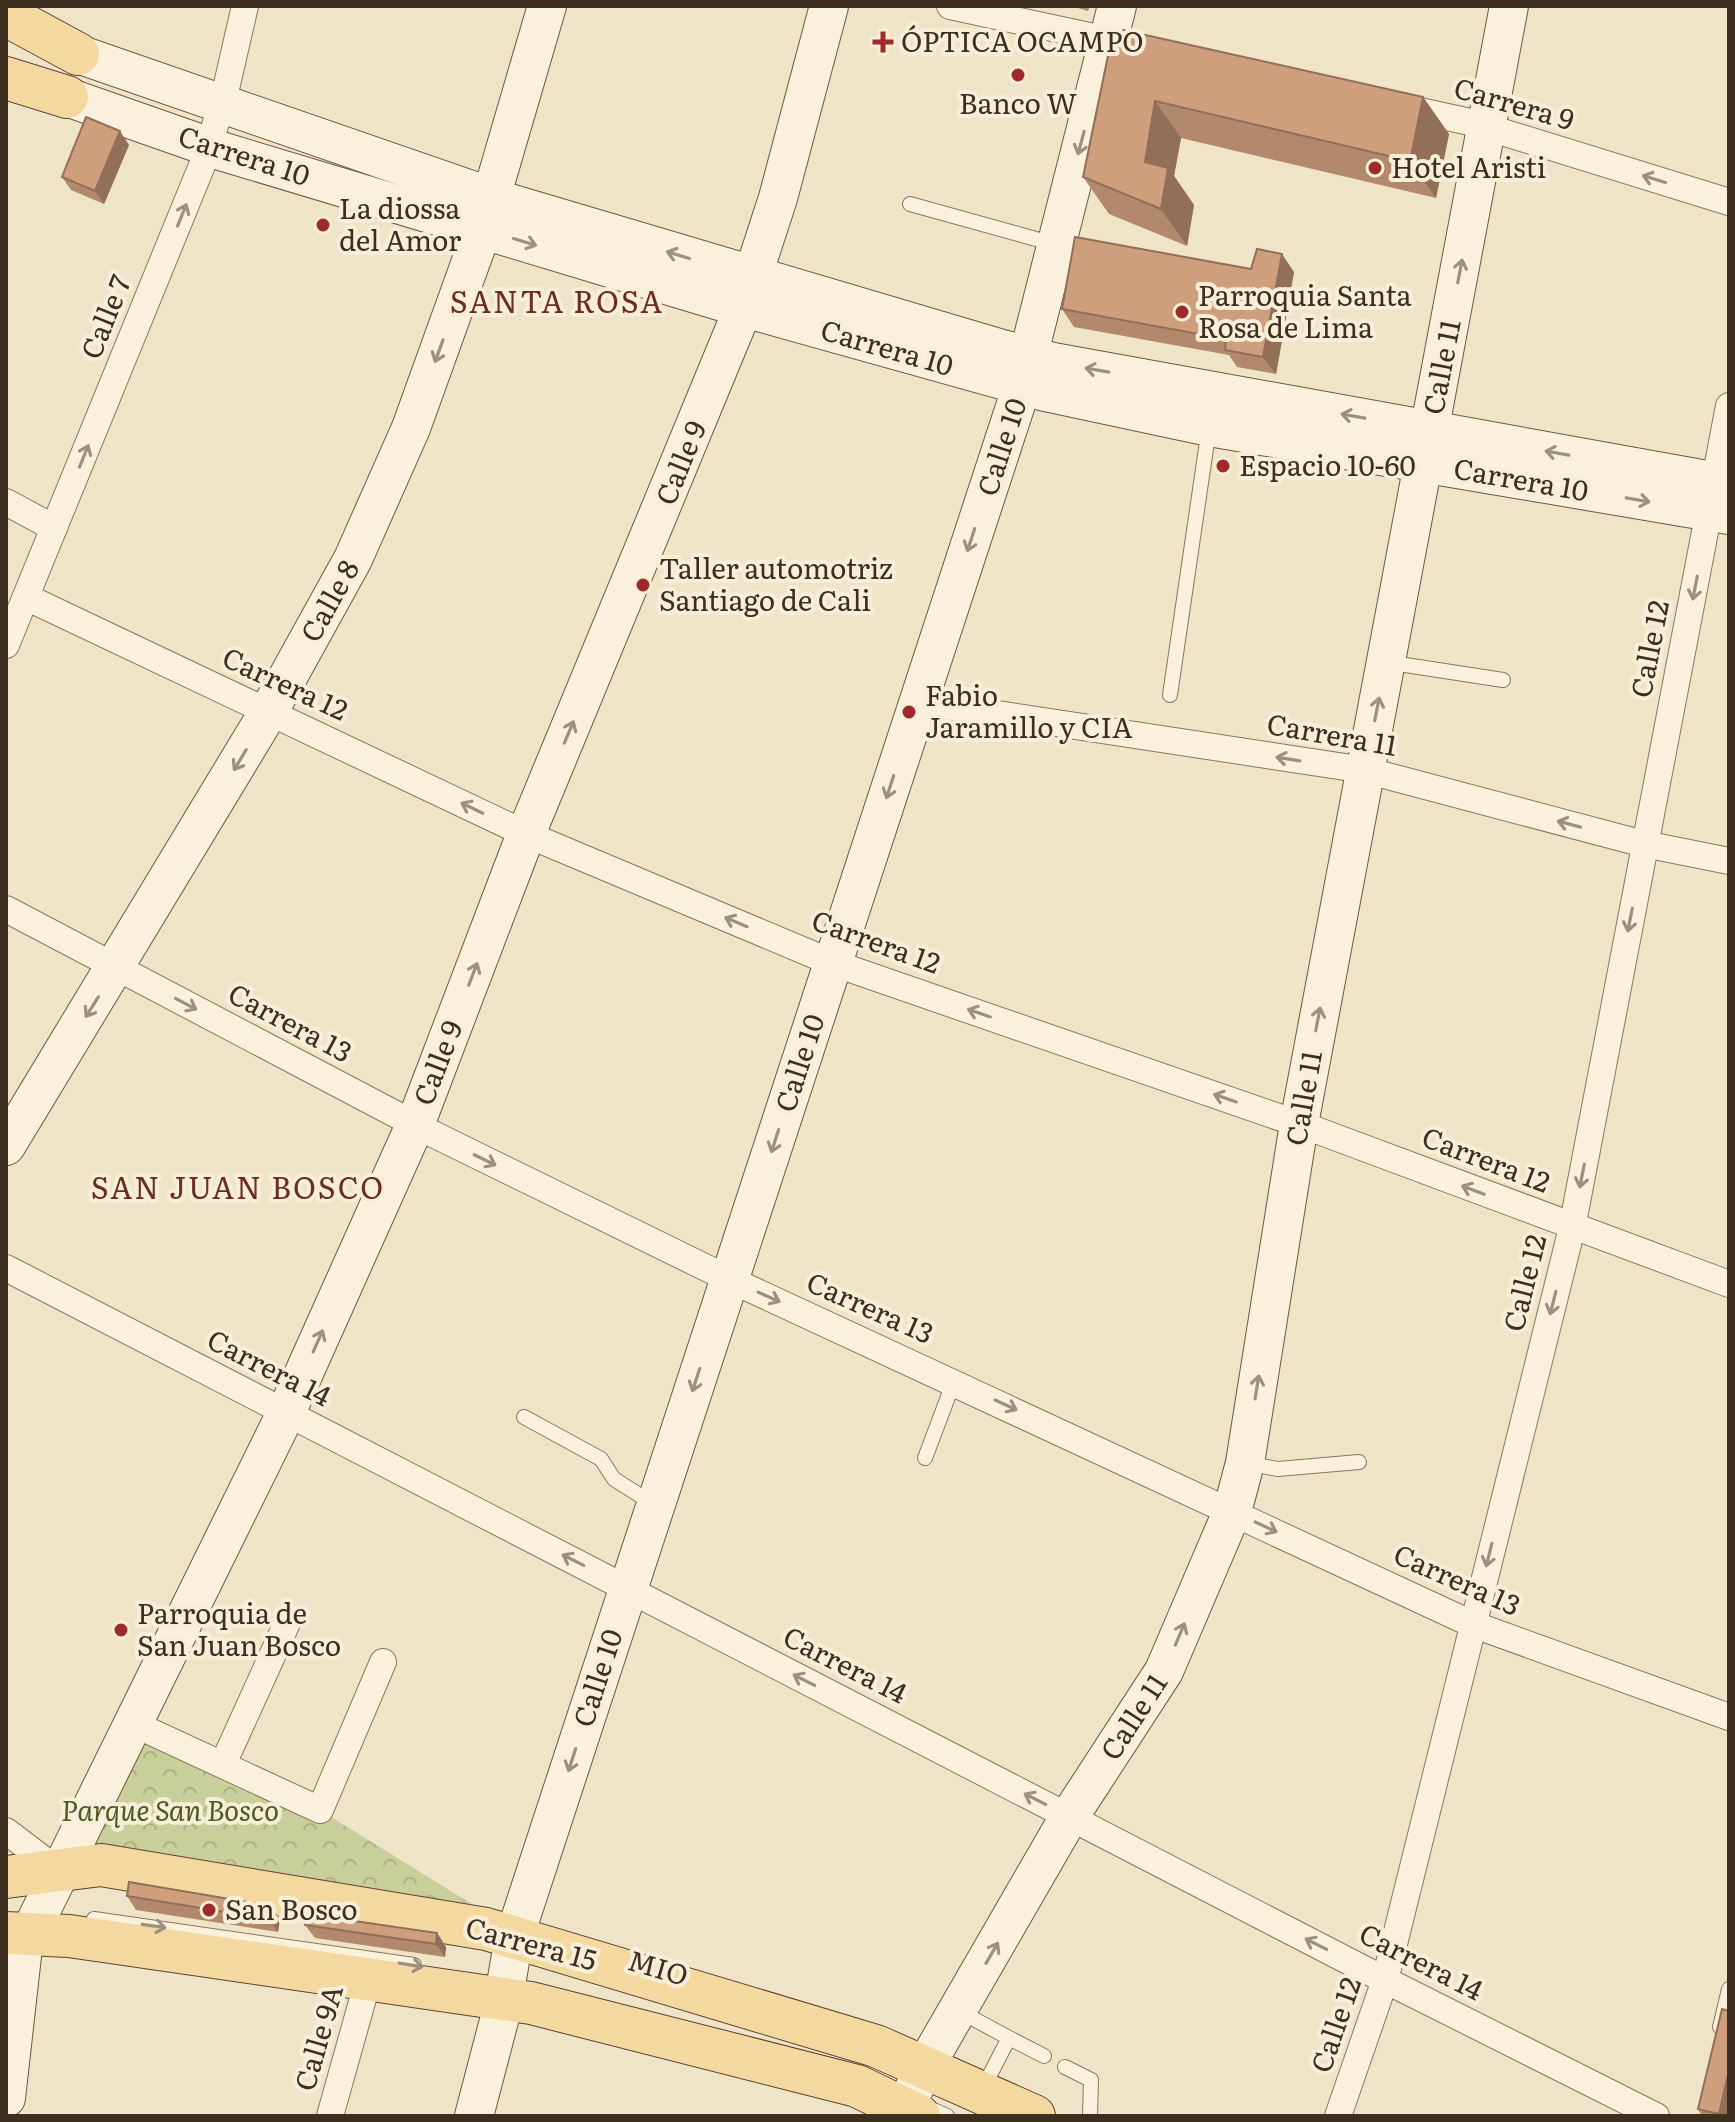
<svg xmlns="http://www.w3.org/2000/svg" width="1735" height="2122" font-family="Literata,serif">
  <defs>
    <pattern id="park-crowns" width="20" height="18" patternUnits="userSpaceOnUse" patternTransform="scale(2)"><rect width="20" height="18" fill="#c9cf9b"/><path d="M2 6a3 3 0 1 1 6 0M12 15a3 3 0 1 1 6 0" fill="none" stroke="#aeb285"/></pattern>
  </defs>
  <rect width="100%" height="100%" fill="#f0e4c8"/>
  <polygon fill="url(#park-crowns)" points="134,1724 320,1810 488,1914 61,1872"/>
  <g fill="none" stroke-linecap="round" stroke-linejoin="round">
    <defs>
      <g id="lane">
        <polyline points="910,204 1054,244"/>
        <polyline points="1386,662 1503,680"/>
        <polyline points="1170,695 1209,428"/>
        <polyline points="524,1417 601,1459 614,1479 655,1505"/>
        <polyline points="925,1458 954,1381"/>
        <polyline points="1245,1463 1278,1469 1359,1462"/>
        <polyline points="94,1919 414,1965"/>
        <polyline points="959,2011 1009,2038 982,2090"/>
        <polyline points="1720,2027 1729,1989"/>
        <polyline points="1009,2038 1044,2056"/>
        <polyline points="1065,2067 1091,2080 1090,2116"/>
        <polyline points="922,2105 947,2116"/>
      </g>
      <g id="street">
        <polyline points="950,6 1122,43"/>
        <polyline points="1402,107 1470,122 1729,202"/>
        <polyline points="6,502 54,528"/>
        <polyline points="26,597 526,834 833,963 1316,1130 1729,1284"/>
        <polyline points="6,645 205,158 225,93 245,6"/>
        <polyline points="918,702 1365,770 1644,844 1729,861"/>
        <polyline points="6,909 435,1135 729,1279 1472,1624 1729,1717"/>
        <polyline points="6,1268 1385,1980 1656,2116"/>
        <polyline points="134,1724 320,1810 383,1662"/>
        <polyline points="223,1764 287,1623"/>
        <polyline points="6,1831 60,1872"/>
        <polyline points="330,2116 369,1977"/>
        <polyline points="1338,2116 1385,1980 1572,1228 1729,406"/>
      </g>
      <g id="secondary">
        <polyline points="78,54 506,202 1002,349 1053,362 1729,484"/>
        <polyline points="67,97 224,152 723,302 1045,392 1209,427 1729,515"/>
        <polyline points="6,1146 269,711 353,559 411,428 478,242 547,6"/>
        <polyline points="6,2098 23,1947 286,1413 415,1125 526,834 738,321 778,198 829,6"/>
        <polyline points="474,2116 501,2013 514,1938 1016,404 1117,6"/>
        <polyline points="900,2116 931,2056 1069,1817 1164,1671 1232,1512 1245,1463 1299,1124 1509,6"/>
      </g>
      <g id="primary">
        <polyline points="6,15 78,54"/>
        <polyline points="6,78 67,97"/>
        <polyline points="6,1877 101,1865 486,1929 876,2046 1034,2116"/>
        <polyline points="6,1933 69,1936 531,2003 857,2086 919,2116"/>
      </g>
    </defs>
    <use href="#lane" stroke="#8d765c" stroke-width="16"/>
    <use href="#street" stroke="#8d765c" stroke-width="28"/>
    <use href="#secondary" stroke="#6f573f" stroke-width="40"/>
    <use href="#primary" stroke="#5b4430" stroke-width="44"/>
    <use href="#lane" stroke="#faf1dc" stroke-width="14"/>
    <use href="#street" stroke="#faf1dc" stroke-width="26"/>
    <use href="#secondary" stroke="#faf1dc" stroke-width="38"/>
    <use href="#primary" stroke="#f3d9a0" stroke-width="42"/>
  </g>
  <g fill="#b2896c">
    <polygon points="1071,6 1090,6 1088,11"/>
    <polygon points="1110,46 1423,97 1449,134 1436,198 1181,138 1174,176 1194,205 1187,246 1109,214 1083,177"/>
    <polygon points="129,145 104,204 71,190 62,177"/>
    <polygon points="1251,269 1294,272 1276,374 1237,367 1229,355 1074,327 1062,309"/>
    <polygon points="127,1896 280,1919 278,1932 136,1910"/>
    <polygon points="305,1925 437,1933 446,1947 445,1957 315,1938"/>
    <polygon points="1698,2109 1729,2116 1702,2116"/>
  </g>
  <g fill="#916f58">
    <polygon points="1423,97 1449,134 1436,198 1410,161"/>
    <polygon points="1155,101 1181,138 1174,176 1194,205 1187,246 1161,209 1145,162"/>
    <polygon points="120,131 129,145 104,204 95,191"/>
    <polygon points="1282,254 1294,272 1276,374 1263,357"/>
    <polygon points="271,1906 280,1919 278,1932 269,1919"/>
    <polygon points="437,1933 446,1947 445,1957 436,1944"/>
    <polygon points="1729,2070 1729,2116 1720,2116 1719,2114"/>
  </g>
  <g fill="#cf9f7d" stroke="#916f58" stroke-width="2">
    <polygon points="1123,30 1423,97 1410,161 1155,101 1145,162 1168,168 1161,209 1083,177 1110,46"/>
    <polygon points="86,117 120,131 95,191 62,177"/>
    <polygon points="1075,237 1251,269 1257,249 1282,254 1263,357 1225,350 1226,339 1062,309"/>
    <polygon points="129,1882 271,1906 269,1919 127,1896"/>
    <polygon points="307,1914 437,1933 436,1944 305,1925"/>
    <polygon points="1722,2009 1729,2011 1729,2070 1719,2114 1698,2109"/>
  </g>
  <defs><path id="oneway-shaft" d="M-6 0H5M1.5-3L5.5 0L1.5 3" fill="none" stroke-width="1.6" stroke-linecap="round" stroke-linejoin="round" transform="scale(2)"/></defs>
  <g stroke="#9c907e">
    <use href="#oneway-shaft" transform="translate(1081 143) rotate(105)"/>
    <use href="#oneway-shaft" transform="translate(1654 179) rotate(-163)"/>
    <use href="#oneway-shaft" transform="translate(182 215) rotate(-68)"/>
    <use href="#oneway-shaft" transform="translate(525 242) rotate(17)"/>
    <use href="#oneway-shaft" transform="translate(678 255) rotate(-163)"/>
    <use href="#oneway-shaft" transform="translate(1460 271) rotate(-79)"/>
    <use href="#oneway-shaft" transform="translate(439 351) rotate(110)"/>
    <use href="#oneway-shaft" transform="translate(1097 370) rotate(-170)"/>
    <use href="#oneway-shaft" transform="translate(1353 416) rotate(-170)"/>
    <use href="#oneway-shaft" transform="translate(1557 453) rotate(-170)"/>
    <use href="#oneway-shaft" transform="translate(84 456) rotate(-68)"/>
    <use href="#oneway-shaft" transform="translate(1638 500) rotate(10)"/>
    <use href="#oneway-shaft" transform="translate(971 540) rotate(108)"/>
    <use href="#oneway-shaft" transform="translate(1695 588) rotate(101)"/>
    <use href="#oneway-shaft" transform="translate(1377 709) rotate(-79)"/>
    <use href="#oneway-shaft" transform="translate(569 732) rotate(-67)"/>
    <use href="#oneway-shaft" transform="translate(1288 759) rotate(-171)"/>
    <use href="#oneway-shaft" transform="translate(240 760) rotate(121)"/>
    <use href="#oneway-shaft" transform="translate(890 787) rotate(108)"/>
    <use href="#oneway-shaft" transform="translate(472 808) rotate(-154)"/>
    <use href="#oneway-shaft" transform="translate(1569 824) rotate(-165)"/>
    <use href="#oneway-shaft" transform="translate(1630 920) rotate(101)"/>
    <use href="#oneway-shaft" transform="translate(736 922) rotate(-157)"/>
    <use href="#oneway-shaft" transform="translate(473 974) rotate(-69)"/>
    <use href="#oneway-shaft" transform="translate(186 1004) rotate(28)"/>
    <use href="#oneway-shaft" transform="translate(92 1007) rotate(122)"/>
    <use href="#oneway-shaft" transform="translate(979 1013) rotate(-161)"/>
    <use href="#oneway-shaft" transform="translate(1318 1019) rotate(-79)"/>
    <use href="#oneway-shaft" transform="translate(1225 1098) rotate(-161)"/>
    <use href="#oneway-shaft" transform="translate(775 1141) rotate(108)"/>
    <use href="#oneway-shaft" transform="translate(485 1160) rotate(26)"/>
    <use href="#oneway-shaft" transform="translate(1582 1176) rotate(101)"/>
    <use href="#oneway-shaft" transform="translate(1473 1190) rotate(-159)"/>
    <use href="#oneway-shaft" transform="translate(769 1297) rotate(24)"/>
    <use href="#oneway-shaft" transform="translate(1553 1303) rotate(104)"/>
    <use href="#oneway-shaft" transform="translate(318 1341) rotate(-66)"/>
    <use href="#oneway-shaft" transform="translate(696 1380) rotate(108)"/>
    <use href="#oneway-shaft" transform="translate(1257 1387) rotate(-81)"/>
    <use href="#oneway-shaft" transform="translate(1006 1405) rotate(25)"/>
    <use href="#oneway-shaft" transform="translate(1266 1527) rotate(25)"/>
    <use href="#oneway-shaft" transform="translate(1489 1555) rotate(104)"/>
    <use href="#oneway-shaft" transform="translate(573 1560) rotate(-153)"/>
    <use href="#oneway-shaft" transform="translate(1180 1634) rotate(-67)"/>
    <use href="#oneway-shaft" transform="translate(804 1680) rotate(-153)"/>
    <use href="#oneway-shaft" transform="translate(572 1760) rotate(108)"/>
    <use href="#oneway-shaft" transform="translate(1035 1799) rotate(-153)"/>
    <use href="#oneway-shaft" transform="translate(154 1926) rotate(8)"/>
    <use href="#oneway-shaft" transform="translate(1316 1944) rotate(-153)"/>
    <use href="#oneway-shaft" transform="translate(992 1953) rotate(-60)"/>
    <use href="#oneway-shaft" transform="translate(411 1965) rotate(9)"/>
  </g>
  <g fill="#9e2a2b" stroke="#f7eed8" stroke-width="3">
    <path d="M879 30h8v8h8v8h-8v8h-8v-8h-8v-8h8z"/>
    <circle cx="1018" cy="75" r="8"/>
    <circle cx="1375" cy="168" r="8"/>
    <circle cx="323" cy="225" r="8"/>
    <circle cx="1182" cy="312" r="8"/>
    <circle cx="1223" cy="466" r="8"/>
    <circle cx="643" cy="585" r="8"/>
    <circle cx="909" cy="712" r="8"/>
    <circle cx="121" cy="1630" r="8"/>
    <circle cx="209" cy="1910" r="8"/>
  </g>
  <g text-anchor="middle" stroke-width="8" stroke-linejoin="round" paint-order="stroke">
    <g font-size="28" fill="#3d2e20" stroke="#f7eed8" text-anchor="start">
      <text x="901" y="52">ÓPTICA OCAMPO</text>
      <text x="1018" y="114" text-anchor="middle">Banco W</text>
      <text x="1391" y="178">Hotel Aristi</text>
      <text x="339" y="219">La diossa<tspan x="339" dy="32">del Amor</tspan></text>
      <text x="1198" y="306">Parroquia Santa<tspan x="1198" dy="32">Rosa de Lima</tspan></text>
      <text x="1239" y="476">Espacio 10-60</text>
      <text x="659" y="579">Taller automotriz<tspan x="659" dy="32">Santiago de Cali</tspan></text>
      <text x="925" y="706">Fabio<tspan x="925" dy="32">Jaramillo y CIA</tspan></text>
      <text x="137" y="1624">Parroquia de<tspan x="137" dy="32">San Juan Bosco</tspan></text>
      <text x="225" y="1920">San Bosco</text>
    </g>
    <g font-size="28" fill="#3d2e20" stroke="#f7eed8">
      <text transform="translate(1514 104) rotate(16)" y="10">Carrera 9</text>
      <text transform="translate(244 156) rotate(18)" y="10">Carrera 10</text>
      <text transform="translate(106 317) rotate(-68)" y="10">Calle 7</text>
      <text transform="translate(887 348) rotate(16)" y="10">Carrera 10</text>
      <text transform="translate(1442 367) rotate(-79)" y="10">Calle 11</text>
      <text transform="translate(1002 447) rotate(-72)" y="10">Calle 10</text>
      <text transform="translate(681 463) rotate(-68)" y="10">Calle 9</text>
      <text transform="translate(1521 480) rotate(10)" y="10">Carrera 10</text>
      <text transform="translate(330 601) rotate(-61)" y="10">Calle 8</text>
      <text transform="translate(1650 649) rotate(-79)" y="10">Calle 12</text>
      <text transform="translate(285 684) rotate(25)" y="10">Carrera 12</text>
      <text transform="translate(1332 735) rotate(10)" y="10">Carrera 11</text>
      <text transform="translate(876 942) rotate(20)" y="10">Carrera 12</text>
      <text transform="translate(290 1023) rotate(28)" y="10">Carrera 13</text>
      <text transform="translate(438 1063) rotate(-69)" y="10">Calle 9</text>
      <text transform="translate(800 1063) rotate(-72)" y="10">Calle 10</text>
      <text transform="translate(1304 1098) rotate(-80)" y="10">Calle 11</text>
      <text transform="translate(1486 1160) rotate(21)" y="10">Carrera 12</text>
      <text transform="translate(1525 1283) rotate(-76)" y="10">Calle 12</text>
      <text transform="translate(870 1308) rotate(24)" y="10">Carrera 13</text>
      <text transform="translate(269 1368) rotate(27)" y="10">Carrera 14</text>
      <text transform="translate(1457 1580) rotate(24)" y="10">Carrera 13</text>
      <text transform="translate(845 1665) rotate(27)" y="10">Carrera 14</text>
      <text transform="translate(598 1678) rotate(-72)" y="10">Calle 10</text>
      <text transform="translate(1134 1717) rotate(-57)" y="10">Calle 11</text>
      <text transform="translate(531 1944) rotate(15)" y="10">Carrera 15</text>
      <text transform="translate(1421 1962) rotate(27)" y="10">Carrera 14</text>
      <text transform="translate(658 1968) rotate(16)" y="10">MIO</text>
      <text transform="translate(1336 2025) rotate(-71)" y="10">Calle 12</text>
      <text transform="translate(319 2038) rotate(-74)" y="10">Calle 9A</text>
    </g>
    <g font-size="28" font-style="italic" fill="#4d5a26" stroke="#f7eed8">
      <text x="170" y="1821">Parque San Bosco</text>
    </g>
    <g font-size="30" letter-spacing="2" fill="#6b2e1e" stroke="#f7eed8">
      <text x="557" y="313">SANTA ROSA</text>
      <text x="238" y="1199">SAN JUAN BOSCO</text>
    </g>
  </g>
  <rect width="1735" height="2122" fill="none" stroke="#3d2e20" stroke-width="16"/>
</svg>
